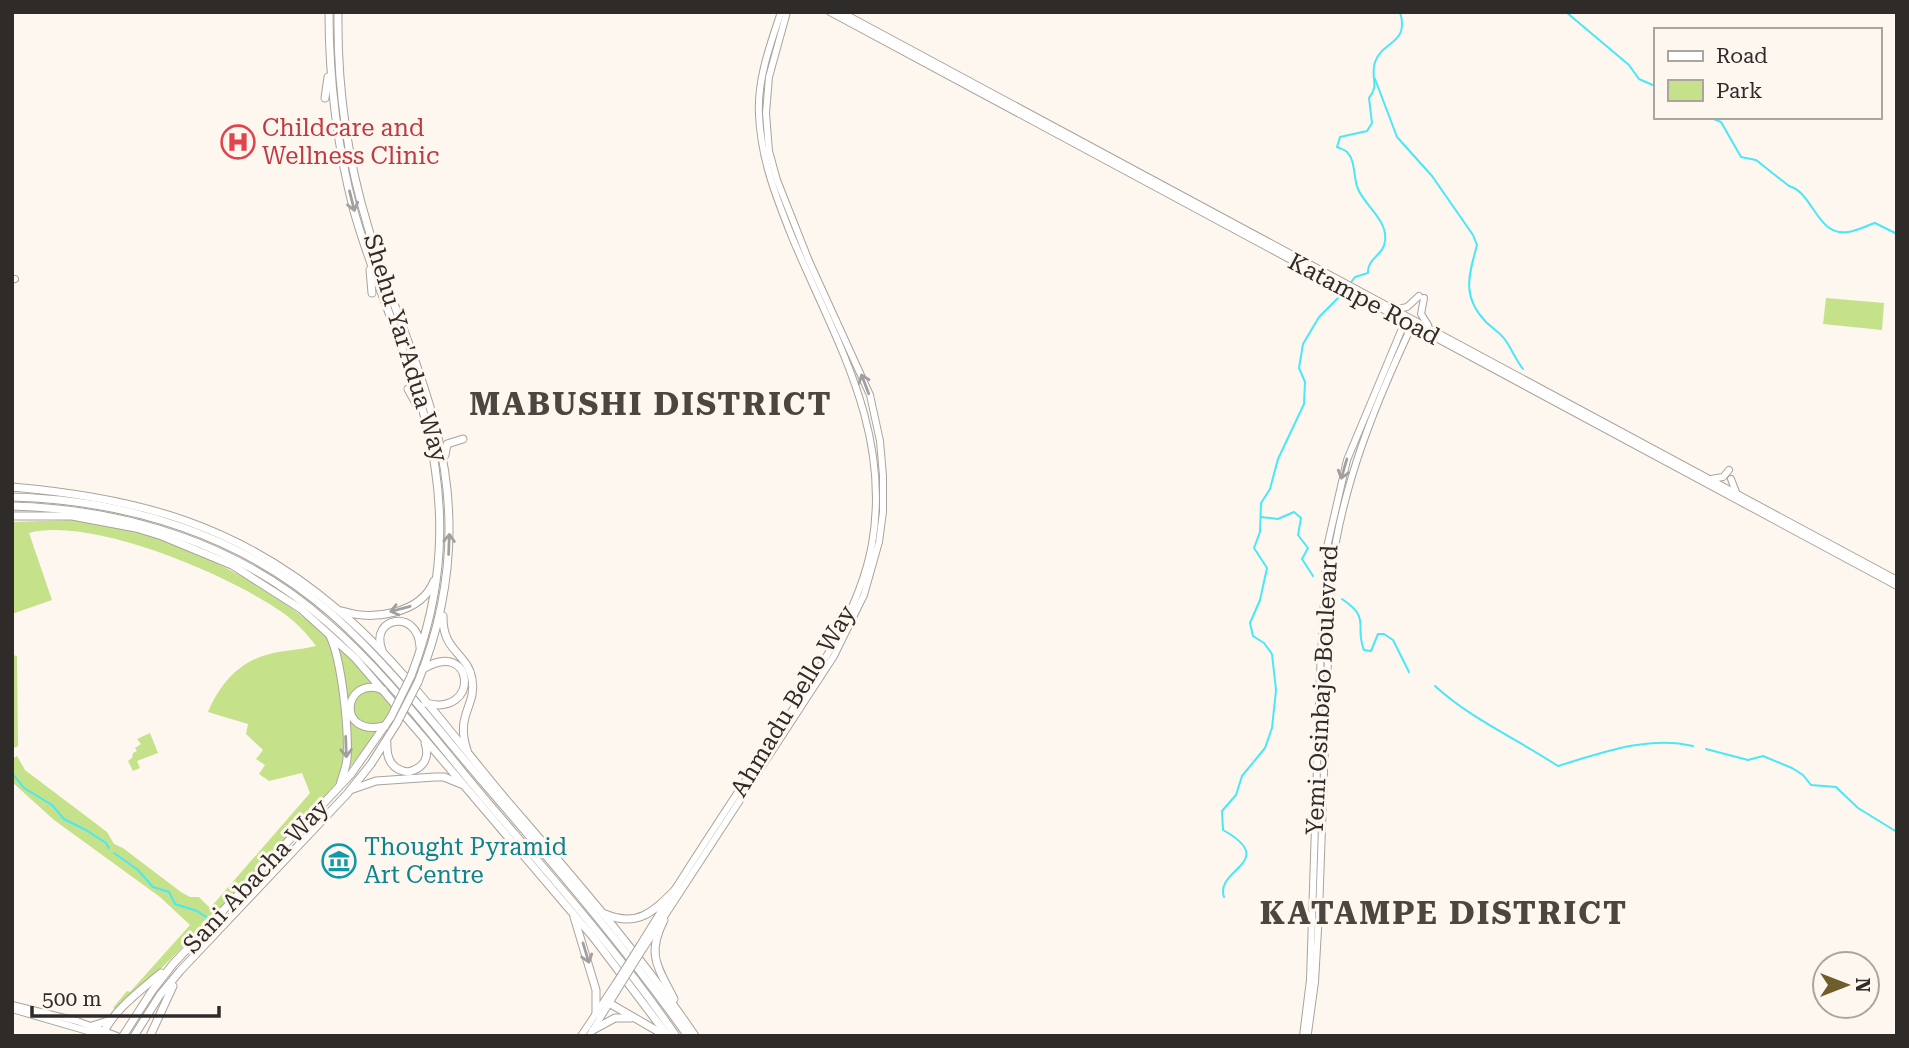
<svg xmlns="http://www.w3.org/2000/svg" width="1909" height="1048" font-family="'Roboto Serif',serif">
  <rect width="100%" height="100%" fill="#fef7f0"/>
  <g fill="#c5e28b">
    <polygon points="1826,298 1884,303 1882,330 1823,324"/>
    <path d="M73,520C92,524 112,527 131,531C210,551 283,596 343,650C361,667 377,687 394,705C357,766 308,814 260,865C213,915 168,965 117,1010L113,1008L127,991L130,992L190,925L160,897L54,820L12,782V759L17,756L25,770L107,832L114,844L123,848L181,892L190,897H199L210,908L310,793L302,773L269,781L259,774L265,765L256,759L263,750L246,734L248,724L208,712C219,686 237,663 266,655C282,650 300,650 316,646C308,635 297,623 286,615C234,577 93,516 29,533L52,600L12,614V522Z"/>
    <polygon points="12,655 17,656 18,746 12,749"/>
    <polygon points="150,733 158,753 137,761 140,768 133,771 128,761 132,758 133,753 137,751 135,748 141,744 137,739"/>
  </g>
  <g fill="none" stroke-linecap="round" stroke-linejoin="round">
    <g stroke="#48e8f7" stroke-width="2">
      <polyline points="1566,12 1629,65 1639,79 1655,86"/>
      <path d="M1375,79L1397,137L1432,176L1473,235L1477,245C1469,275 1461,296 1486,322C1492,328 1501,333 1506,341C1512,350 1516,360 1523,369"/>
      <path d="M1709,117L1721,122L1741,157L1756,160L1789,186C1813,192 1817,237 1848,232C1856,231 1866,226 1875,223L1897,234"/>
      <path d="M1349,285L1355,277L1368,273C1367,258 1384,255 1385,241C1388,220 1365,206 1358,189C1353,178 1356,161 1347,152C1344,149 1341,149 1337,147L1340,137L1367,131L1372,123L1369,98C1380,85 1370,77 1375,62C1382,41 1410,44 1400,12"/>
      <polyline points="1261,517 1278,519 1294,512 1301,518 1298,535 1308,548 1302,559 1313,576"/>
      <path d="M1342,599C1372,619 1354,626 1364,650L1371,651L1378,634H1384L1393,640L1409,672"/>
      <path d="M1435,686C1471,719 1517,739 1558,766C1601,753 1649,735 1693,746"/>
      <polyline points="1706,749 1748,760 1763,756 1792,768 1803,775 1811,785 1836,787 1858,808 1897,832"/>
      <polyline points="12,773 24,788 52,805 64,819 86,830 106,843 109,848"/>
      <polyline points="114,853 138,870 153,887 169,892 175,904 197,911 209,919"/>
      <path d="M1224,897C1214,869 1280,862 1223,830L1222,811L1236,795L1242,776L1265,748L1272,728L1276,690L1272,654L1264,643L1253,636L1250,623L1260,600L1267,568L1254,548L1260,532L1261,503L1270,489L1278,459L1304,404L1305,382L1299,368L1303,344L1319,317L1344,292"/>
    </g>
    <defs>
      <g id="major">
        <polyline points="830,12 1897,586"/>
        <polyline points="841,12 1897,580"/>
        <polyline points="12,280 15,279"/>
        <polyline points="1424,298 1421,314 1428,325"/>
        <polyline points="1398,309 1407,307 1419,296"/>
        <polyline points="1711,479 1723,477 1729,470"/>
        <polyline points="1731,479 1736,492"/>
        <path d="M640,945C683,875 729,805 775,736C814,677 859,615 872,544C892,429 834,338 792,237C776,197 761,159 759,115C757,80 770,45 781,12"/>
        <polyline points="643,949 834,656 864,595 879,542 883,512 883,476 880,441 870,395 809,261 777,180 769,151 766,113 769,77 787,12"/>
        <polyline points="12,1005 77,1021 117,1036"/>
        <polyline points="12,1009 98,1034"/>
        <path d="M1308,1033L1315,982L1319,912L1331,574C1342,484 1376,402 1414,321"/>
        <polyline points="581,1036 616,983"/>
        <polyline points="589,1036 620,986"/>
        <polyline points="1303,1036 1310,980 1320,673 1327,547 1347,460 1401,331 1408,318"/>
      </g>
      <g id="highway">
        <path d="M329,12C329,79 337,146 354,211C374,283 407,350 426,422C448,510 444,591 411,676"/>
        <path d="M338,12C337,84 347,158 368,227C388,296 420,363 437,433C458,517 451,601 418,682"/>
        <polyline points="325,98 328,77"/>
        <polyline points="370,270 372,293"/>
        <polyline points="408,389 418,407"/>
        <polyline points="445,455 447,444 463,439"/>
        <path d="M12,487C139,498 239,525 338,610C398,660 452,735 503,796C570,874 638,951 695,1036"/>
        <path d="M12,497C129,500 244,536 333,615C391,667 438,730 489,789C558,869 626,949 688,1036"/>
        <path d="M12,506C128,509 241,545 328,623C389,676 438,744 490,805C554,880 620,954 676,1036"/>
        <polyline points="12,516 72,516 136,528 162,536 232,565 301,609 355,658 422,736 593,937 668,1036"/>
        <path d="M342,611C373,621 421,614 434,581"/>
        <path d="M443,616C442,652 468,653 472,679C477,706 455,714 467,750"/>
        <path d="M330,636C342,661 349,731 347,759C346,768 342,777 340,785"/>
        <path d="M382,650C369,617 418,608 420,647"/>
        <path d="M423,669C475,637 481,718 425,703"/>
        <path d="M383,690C344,674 334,738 385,726"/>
        <path d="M387,743C386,759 392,770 408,772C424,768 430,758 425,743"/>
        <polyline points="353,789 376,781 435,777 444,777 461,784"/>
        <path d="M605,914C638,928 654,911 676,889"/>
        <polyline points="574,917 596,990 596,1014"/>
        <path d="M664,920C646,955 658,967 674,999"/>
        <polyline points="609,1003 666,1036"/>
        <polyline points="92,1026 111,1020"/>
        <polyline points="593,1030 615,1018 631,1018"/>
        <polyline points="94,1032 96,1036"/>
        <path d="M102,1036C113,1010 140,991 161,973"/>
        <polyline points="123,1036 152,991 173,964 351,774 391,717"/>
        <polyline points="134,1036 160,995 180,971 347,794 371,764 397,723"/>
        <polyline points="150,1036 173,986"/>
      </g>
    </defs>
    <use href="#major" stroke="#aaa39d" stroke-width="8"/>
    <use href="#highway" stroke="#aaa39d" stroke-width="9"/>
    <use href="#major" stroke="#fff" stroke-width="6"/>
    <use href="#highway" stroke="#fff" stroke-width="7"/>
    <defs>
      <g id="major-bridge">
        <polyline points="616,983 640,945"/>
        <polyline points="620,986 643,949"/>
      </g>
      <g id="highway-bridge">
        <polyline points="391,717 411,676"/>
        <polyline points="397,723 418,682"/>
      </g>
    </defs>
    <use href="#major-bridge" stroke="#aaa39d" stroke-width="8" stroke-linecap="butt"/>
    <use href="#highway-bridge" stroke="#aaa39d" stroke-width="9" stroke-linecap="butt"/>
    <use href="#major-bridge" stroke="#fff" stroke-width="6"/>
    <use href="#highway-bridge" stroke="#fff" stroke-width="7"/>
  </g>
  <defs><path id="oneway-shaft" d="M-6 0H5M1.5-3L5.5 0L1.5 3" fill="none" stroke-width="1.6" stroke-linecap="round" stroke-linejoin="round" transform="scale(1.75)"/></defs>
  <g stroke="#a1a09f">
    <use href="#oneway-shaft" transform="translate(352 201) rotate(76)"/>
    <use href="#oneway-shaft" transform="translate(865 384) rotate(-111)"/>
    <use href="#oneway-shaft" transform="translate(1344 469) rotate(106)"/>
    <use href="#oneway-shaft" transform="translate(449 544) rotate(-88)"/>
    <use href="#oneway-shaft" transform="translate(400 609) rotate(165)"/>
    <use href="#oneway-shaft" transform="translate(346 747) rotate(88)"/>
    <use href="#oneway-shaft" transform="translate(586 953) rotate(73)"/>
  </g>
  <defs>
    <symbol id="hospital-ring" viewBox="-11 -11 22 22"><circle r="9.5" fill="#fef7f0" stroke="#e0444e" stroke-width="1.5"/><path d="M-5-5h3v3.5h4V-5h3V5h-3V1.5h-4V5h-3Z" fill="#e0444e"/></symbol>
    <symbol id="museum-ring" viewBox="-11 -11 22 22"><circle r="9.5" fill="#fef7f0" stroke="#0f9aa8" stroke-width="1.5"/><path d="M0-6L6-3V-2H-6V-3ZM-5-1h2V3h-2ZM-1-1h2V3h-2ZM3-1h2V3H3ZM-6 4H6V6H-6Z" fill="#0f9aa8"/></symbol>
  </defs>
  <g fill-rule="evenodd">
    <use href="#hospital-ring" x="219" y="123" width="38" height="38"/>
    <use href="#museum-ring" x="320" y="842" width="38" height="38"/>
  </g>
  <g text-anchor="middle" stroke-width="6" stroke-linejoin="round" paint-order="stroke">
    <g font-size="24" fill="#be3a42" stroke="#fef7f0" text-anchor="start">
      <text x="262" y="136">Childcare and<tspan x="262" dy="28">Wellness Clinic</tspan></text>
    </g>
    <g font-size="24" fill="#2e2b29" stroke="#fef7f0">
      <text transform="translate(1364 299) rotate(28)" y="8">Katampe Road</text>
      <text transform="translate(406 348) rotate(73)" y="8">Shehu Yar'Adua Way</text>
      <text transform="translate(1322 690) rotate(-87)" y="8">Yemi Osinbajo Boulevard</text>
      <text transform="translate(793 701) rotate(-59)" y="8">Ahmadu Bello Way</text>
      <text transform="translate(256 876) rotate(-47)" y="8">Sani Abacha Way</text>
    </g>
    <g font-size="24" fill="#0d838f" stroke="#fef7f0" text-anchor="start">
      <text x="364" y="855">Thought Pyramid<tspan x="364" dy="28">Art Centre</tspan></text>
    </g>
    <g font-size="32" font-weight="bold" letter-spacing="2" fill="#4c4641" stroke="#fef7f0">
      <text x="651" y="415">MABUSHI DISTRICT</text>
      <text x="1444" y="924">KATAMPE DISTRICT</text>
    </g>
  </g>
  <rect width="1909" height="1048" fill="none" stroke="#2e2b29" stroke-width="28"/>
  <rect x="1654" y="28" width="228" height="91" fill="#fef7f0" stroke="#aba5a0" stroke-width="2"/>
  <rect x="1668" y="51" width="35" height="10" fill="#ffffff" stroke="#aba5a0" stroke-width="2"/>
  <text x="1716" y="63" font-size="21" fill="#2e2b29">Road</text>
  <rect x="1668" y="80" width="35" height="21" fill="#c5e28b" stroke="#aba5a0" stroke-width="2"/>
  <text x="1716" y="98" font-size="21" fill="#2e2b29">Park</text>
  <g transform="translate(1846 985) rotate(90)"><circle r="33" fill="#fef7f0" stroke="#aba5a0" stroke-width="2"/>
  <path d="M0-5L12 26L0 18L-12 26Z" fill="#6f5e2c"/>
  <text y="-10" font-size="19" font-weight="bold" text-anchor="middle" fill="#2e2b29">N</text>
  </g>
  <path d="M32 1006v10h187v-10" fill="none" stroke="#2e2b29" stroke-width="3.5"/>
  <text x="42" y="1006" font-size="21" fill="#2e2b29" stroke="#fef7f0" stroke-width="5" paint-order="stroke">500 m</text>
</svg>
